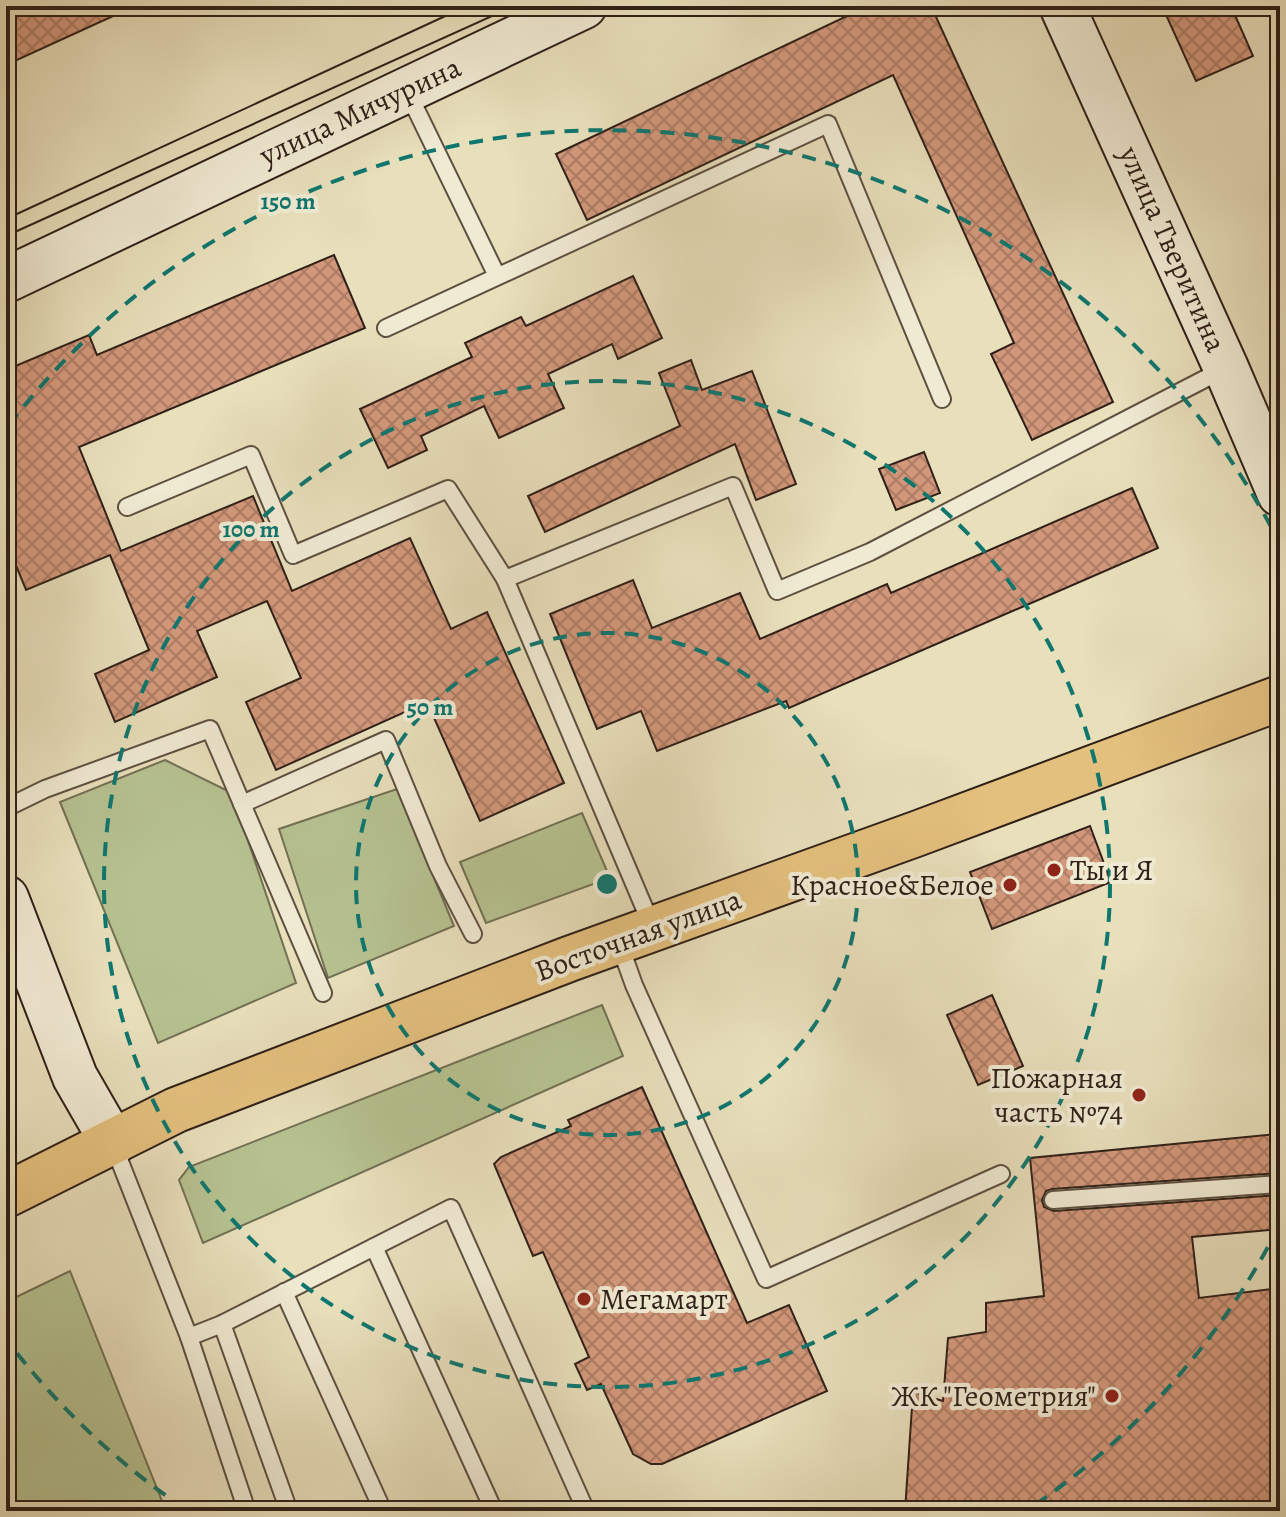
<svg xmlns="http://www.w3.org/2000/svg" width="1286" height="1517" font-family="Alegreya,serif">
  <defs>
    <pattern id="building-cross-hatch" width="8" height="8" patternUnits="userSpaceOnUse" patternTransform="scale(2)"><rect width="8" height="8" fill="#d3987b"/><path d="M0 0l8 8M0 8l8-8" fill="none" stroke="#ac7c64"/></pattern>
  </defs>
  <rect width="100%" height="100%" fill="#e8dfbb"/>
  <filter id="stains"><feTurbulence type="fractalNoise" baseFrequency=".0025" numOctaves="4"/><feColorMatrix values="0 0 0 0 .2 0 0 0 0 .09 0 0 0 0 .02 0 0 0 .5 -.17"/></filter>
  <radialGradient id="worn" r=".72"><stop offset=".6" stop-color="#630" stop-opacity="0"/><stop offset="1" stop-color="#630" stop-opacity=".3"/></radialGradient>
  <g fill="#b6c190" stroke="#727054" stroke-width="2">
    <polygon points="165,760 232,793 296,983 158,1043 60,802"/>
    <polygon points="397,789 454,926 328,978 279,829"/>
    <polygon points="582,813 610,878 486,923 460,862"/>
    <polygon points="602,1005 623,1056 203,1243 179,1180 189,1167"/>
    <polygon points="70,1271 166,1511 6,1511 6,1302"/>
  </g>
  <g fill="url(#building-cross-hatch)" stroke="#2f2018" stroke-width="2">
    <polygon points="6,6 135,6 6,65"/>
    <polygon points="868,6 931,6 1113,402 1032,440 991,354 1014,343 893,75 587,220 556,154"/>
    <polygon points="1162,6 1231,6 1253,56 1196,81"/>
    <polygon points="334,255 365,328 79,447 121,551 253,496 292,591 410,538 451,629 487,612 564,783 480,821 427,702 276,770 246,702 301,678 267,601 197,631 217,677 115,722 95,674 149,650 110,555 26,590 6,541 6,370 89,335 97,355"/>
    <polygon points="633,276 662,338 618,359 612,344 548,374 564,408 499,438 484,406 421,436 427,450 388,468 360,409 472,357 465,343 521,317 526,326"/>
    <polygon points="691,360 702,390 752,371 796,484 756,500 735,444 545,532 528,496 680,426 659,373"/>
    <polygon points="924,452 940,493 896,510 879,469"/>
    <polygon points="1132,488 1158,548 789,708 786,701 657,751 641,711 597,729 550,614 633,580 652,628 740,593 760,639 887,584 891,593"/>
    <polygon points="1090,826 1111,882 992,929 970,872"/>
    <polygon points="992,995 1023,1066 978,1085 947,1015"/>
    <polygon points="642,1087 747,1323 789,1305 827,1391 662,1464 651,1464 633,1454 601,1384 587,1390 575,1364 589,1357 543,1252 533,1256 494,1164 501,1157 571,1126 568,1120"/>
    <polygon points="1278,1134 1280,1173 1052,1189 1046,1191 1042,1200 1044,1207 1054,1211 1280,1195 1280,1229 1192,1237 1199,1298 1280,1288 1280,1511 905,1511 913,1392 943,1401 948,1338 986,1332 986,1303 1044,1296 1030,1158"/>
  </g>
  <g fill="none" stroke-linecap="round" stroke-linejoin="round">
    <defs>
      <g id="lane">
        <polyline points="407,91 497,276"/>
        <polyline points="386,328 828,124 942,399"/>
        <polyline points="127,507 251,455 293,555 448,489 505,579 652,926"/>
        <polyline points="505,579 733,486 777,591 870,552 1226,368"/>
        <polyline points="242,804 386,740 438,866 473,934"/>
        <polyline points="6,808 45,789 210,729 323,993"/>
        <polyline points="619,943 634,985 766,1279 1001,1174"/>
        <polyline points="113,1144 189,1337 247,1511"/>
        <polyline points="1053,1200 1280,1184"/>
        <polyline points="374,1247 494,1511"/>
        <polyline points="284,1292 383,1511"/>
        <polyline points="222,1324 289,1511"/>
        <polyline points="189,1337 222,1324 451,1208 586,1511"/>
      </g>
      <g id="secondary">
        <polyline points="1062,6 1226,368 1280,494"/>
        <polyline points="6,280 584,6"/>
        <polyline points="6,898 75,1077 113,1143"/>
      </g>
      <polyline id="primary" points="6,1195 176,1110 569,959 916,834 1280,698"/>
    </defs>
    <use href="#lane" stroke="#5d5041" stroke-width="20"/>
    <use href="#secondary" stroke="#2f2018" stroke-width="48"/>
    <use href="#primary" stroke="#2f2018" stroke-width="48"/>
    <use href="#lane" stroke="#f0ead3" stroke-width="16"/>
    <use href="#secondary" stroke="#f0ead3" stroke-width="44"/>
    <use href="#primary" stroke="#e4c07e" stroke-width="44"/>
    <g stroke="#2f2018" stroke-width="2">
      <polyline points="6,219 467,6"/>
      <polyline points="6,236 514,6"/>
    </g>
  </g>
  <g fill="none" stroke="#0f766e" stroke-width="4" stroke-dasharray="14 10">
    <circle cx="607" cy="884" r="251"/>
    <circle cx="607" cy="884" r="503"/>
    <path d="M1279 1226A754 754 0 0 1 1029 1509M185 1509A754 754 0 0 1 9 1343M9 425A754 754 0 0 1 1279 542"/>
  </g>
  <g fill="#8f2418" stroke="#f0ead3" stroke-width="3">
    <circle cx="1054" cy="870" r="8"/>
    <circle cx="1010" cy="885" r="8"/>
    <circle cx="1139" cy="1095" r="8"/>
    <circle cx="584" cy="1299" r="8"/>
    <circle cx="1112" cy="1396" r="8"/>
  </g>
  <g text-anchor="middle" stroke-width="8" stroke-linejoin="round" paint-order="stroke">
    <g font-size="30" fill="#2f2018" stroke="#f0ead3">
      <text transform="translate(360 111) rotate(-25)" y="10">улица Мичурина</text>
      <text transform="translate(1173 249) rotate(66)" y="10">улица Тверитина</text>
      <text transform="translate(638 935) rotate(-20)" y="10">Восточная улица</text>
    </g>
    <g font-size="30" fill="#2f2018" stroke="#f0ead3" text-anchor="end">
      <text x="1070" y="880" text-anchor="start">Ты и Я</text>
      <text x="994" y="895">Красное&amp;Белое</text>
      <text x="1123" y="1088">Пожарная<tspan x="1123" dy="34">часть №74</tspan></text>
      <text x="600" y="1309" text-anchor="start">Мегамарт</text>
      <text x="1096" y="1406">ЖК "Геометрия"</text>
    </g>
  </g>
  <circle cx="607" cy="884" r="12" fill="#0f766e" stroke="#f0ead3" stroke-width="4"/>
  <g font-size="24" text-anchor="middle" font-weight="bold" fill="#0f766e" stroke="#f0ead3" stroke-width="8" stroke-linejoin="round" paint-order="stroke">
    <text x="288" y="209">150 m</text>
    <text x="251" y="537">100 m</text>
    <text x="430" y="715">50 m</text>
  </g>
  <rect width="1286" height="1517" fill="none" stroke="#e8dfbb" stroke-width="32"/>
  <rect x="8" y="8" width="1270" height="1501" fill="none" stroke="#2f2018" stroke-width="4"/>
  <rect x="16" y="16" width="1254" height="1485" fill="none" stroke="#2f2018" stroke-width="2"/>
  <rect width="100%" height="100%" filter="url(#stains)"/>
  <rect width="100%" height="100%" fill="url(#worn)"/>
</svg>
